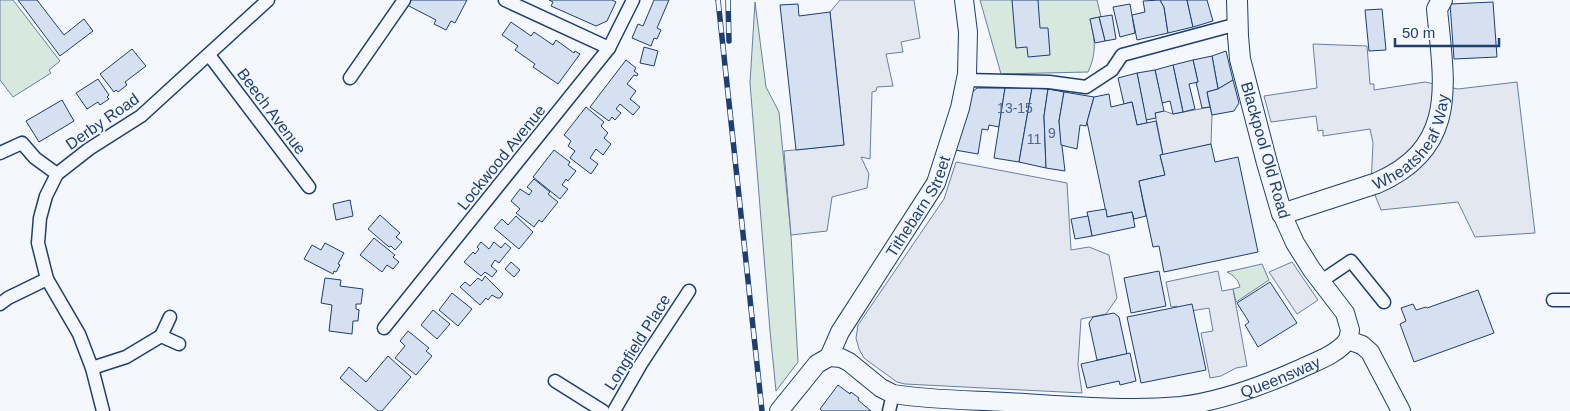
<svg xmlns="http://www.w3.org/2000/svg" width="1570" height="411" font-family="Arial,sans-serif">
  <rect width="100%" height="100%" fill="#f4f7fb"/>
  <g fill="#d7e8df" stroke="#687fa3">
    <polygon points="0,0 13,0 60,61 49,70 51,73 13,97 0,80"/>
    <path d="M980,0H1097L1101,17L1090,19C1095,41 1097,52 1088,72L1001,74Z"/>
    <polygon points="755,2 766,87 779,112 791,235 798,362 776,391 770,331 750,83"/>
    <path d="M1262,264L1269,280L1236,302L1233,289L1240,287C1238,279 1233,275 1227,272Z"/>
  </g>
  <g fill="#e3e8f0" stroke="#687fa3">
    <polygon points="840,0 914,0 920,38 901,42 903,52 886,54 893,86 877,87 876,91 872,92 870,159 861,157 869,174 867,188 832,197 827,231 791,235 784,151 844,145 830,12"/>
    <polygon points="1313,44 1367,46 1370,84 1374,84 1374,90 1425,82 1458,89 1517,82 1535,233 1475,237 1458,202 1381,210 1371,185 1373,143 1370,129 1323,136 1323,130 1318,131 1316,116 1271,122 1264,96 1317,88"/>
    <polygon points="1210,107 1212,115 1211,144 1163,155 1155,113 1164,111 1173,114"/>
    <polygon points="956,162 1067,183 1071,250 1089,247 1109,255 1117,298 1106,314 1081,319 1078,365 1082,393 905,384 897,382 872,364 864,358 859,349 856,338 858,325 944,199"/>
    <polygon points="1292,262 1318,300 1297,314 1269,272"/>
    <polygon points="1218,271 1222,291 1233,289 1247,366 1236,368 1221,376 1210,378 1201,333 1213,331 1209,308 1179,313 1177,306 1171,307 1166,282"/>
  </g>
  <g fill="#d5e0f0" stroke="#1d3f73">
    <polygon points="18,0 37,0 64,35 84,19 93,31 60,56"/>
    <polygon points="410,0 467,0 455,23 451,21 446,30 434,24 436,20 407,5"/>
    <polygon points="549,0 612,0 616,2 607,21 596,26 551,6 553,2"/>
    <polygon points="654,0 669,0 657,28 661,30 657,39 654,38 651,46 632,38 638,24 643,26"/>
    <polygon points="1012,0 1038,0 1040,28 1048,28 1050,55 1028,57 1027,47 1016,48"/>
    <polygon points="1160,0 1164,7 1168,33 1137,40 1132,15 1145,12 1143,1"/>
    <polygon points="1160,0 1187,0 1193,27 1168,33 1164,7"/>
    <polygon points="1187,0 1207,0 1213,21 1193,27"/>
    <polygon points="1493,2 1497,57 1454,59 1450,4"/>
    <polygon points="798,4 799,16 830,12 844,145 796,150 780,5"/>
    <polygon points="1130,4 1135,33 1120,37 1113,7"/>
    <polygon points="1382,9 1386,50 1369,51 1365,10"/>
    <polygon points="1112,15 1116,39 1105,41 1099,17"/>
    <polygon points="1099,17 1105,41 1095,43 1090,19"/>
    <polygon points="511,22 531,36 534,32 553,45 556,40 574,53 575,51 580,54 558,84 533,67 535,64 515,50 518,46 502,35"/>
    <polygon points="644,47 658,51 654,66 640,63"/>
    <polygon points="132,49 146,66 125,82 127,85 118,92 116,90 114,92 100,74"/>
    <polygon points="1226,51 1233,80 1218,89 1212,56"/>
    <polygon points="1212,56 1218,89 1207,92 1210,107 1202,108 1196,82 1198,82 1193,60"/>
    <polygon points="626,60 636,68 634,71 638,74 637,76 634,75 627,84 636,91 630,99 640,107 633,115 620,104 616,109 621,113 615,120 612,117 609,121 590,107"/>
    <polygon points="1193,60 1198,82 1189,84 1195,109 1183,112 1173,65"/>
    <polygon points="1173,65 1183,112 1173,114 1170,101 1162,103 1155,70"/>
    <polygon points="1155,70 1164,111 1155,113 1156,118 1146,120 1137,73"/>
    <polygon points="1137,73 1147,123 1137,125 1132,102 1124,104 1118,78"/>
    <polygon points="98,79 109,95 107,97 109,99 100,105 98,102 87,109 76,93"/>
    <polygon points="1233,80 1239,103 1234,111 1212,115 1207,92 1218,89"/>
    <polygon points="977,88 1005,88 999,127 989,125 988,130 982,129 978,154 955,150 970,94"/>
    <polygon points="1005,88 1032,88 1019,162 994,158"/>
    <polygon points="1032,88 1048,89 1044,116 1046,168 1019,162"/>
    <polygon points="1048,89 1064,92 1059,121 1065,171 1046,168 1044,116"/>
    <polygon points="1064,92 1094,97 1086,126 1080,125 1077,149 1061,145 1059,121"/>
    <polygon points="1109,94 1111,107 1132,102 1137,125 1156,121 1163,155 1160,155 1165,175 1139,181 1146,216 1134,219 1132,212 1107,217 1087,122 1094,97"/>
    <polygon points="62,100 74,121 39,142 26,121"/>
    <polygon points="586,107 604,122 601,126 608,133 604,138 611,144 603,155 596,149 590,158 598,164 591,174 570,158 575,151 568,146 571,141 564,135"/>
    <polygon points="1211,144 1215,162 1238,157 1258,252 1164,272 1159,246 1153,247 1139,181 1165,175 1160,155"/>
    <polygon points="554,150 570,162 568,165 576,171 568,181 566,179 562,185 568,189 560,199 533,177"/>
    <polygon points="534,179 550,192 548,194 558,202 542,222 539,220 534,227 516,213 520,209 511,201 520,189 529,195 532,191 527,187"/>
    <polygon points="350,200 353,216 336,220 333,204"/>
    <polygon points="1106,209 1107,217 1132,212 1135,227 1092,236 1087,212"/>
    <polygon points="380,215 400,233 396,237 402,242 395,250 391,246 389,247 368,229"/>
    <polygon points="516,216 533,232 519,249 494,228 502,219 508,225"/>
    <polygon points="1088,216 1092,236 1075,239 1071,219"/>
    <polygon points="374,238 395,255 393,257 399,262 393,269 387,265 382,272 360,255"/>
    <polygon points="481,242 489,249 494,242 501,248 505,243 511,248 499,263 495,260 491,266 497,271 492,277 485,272 481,276 464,262 473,252 475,254 479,249 477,247"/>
    <polygon points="325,243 344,253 338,264 340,265 336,272 334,271 333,274 304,259 312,245 321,250"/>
    <polygon points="511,262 520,270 514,277 505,269"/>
    <polygon points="1159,271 1166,306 1131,313 1124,278"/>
    <polygon points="485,276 503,294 500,298 497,298 492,295 488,300 486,298 480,305 460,287 465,282 470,286 478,278 482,281"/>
    <polygon points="325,278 341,280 340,286 363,289 361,304 356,304 356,309 359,310 358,321 353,321 352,334 329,331 332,305 321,303"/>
    <polygon points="1270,282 1297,323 1258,347 1245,325 1249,322 1237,303"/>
    <polygon points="1478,290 1494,333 1414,362 1400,324 1406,321 1401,308 1413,304 1416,310 1426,307 1427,308"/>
    <polygon points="452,293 472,309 458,326 439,310"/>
    <polygon points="1192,304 1206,370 1141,383 1127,317"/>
    <polygon points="433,310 450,324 437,339 421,325"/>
    <polygon points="1114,313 1119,317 1127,354 1097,360 1089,323 1093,317"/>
    <polygon points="408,331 429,348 426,351 432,356 416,375 395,358 405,346 400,341"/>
    <polygon points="1130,353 1136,381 1120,385 1119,381 1087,388 1081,364"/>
    <polygon points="388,356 411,377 382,411 378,411 340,378 349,367 366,382"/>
    <polygon points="838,385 850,394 851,392 859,398 858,400 871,411 822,411 820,409"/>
  </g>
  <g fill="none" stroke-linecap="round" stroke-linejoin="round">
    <defs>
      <g id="street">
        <polyline points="505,0 609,48"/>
        <polyline points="209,55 309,187"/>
        <polyline points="350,78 404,0"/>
        <polyline points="967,80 1049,82 1086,87 1112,70 1122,55 1230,26 1237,26"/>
        <polyline points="0,153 22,143 35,158 57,174"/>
        <polyline points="1320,282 1351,261 1384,302"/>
        <polyline points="1553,300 1570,300"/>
        <polyline points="0,304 8,298 47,279"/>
        <polyline points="384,328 609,48 633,0"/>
        <polyline points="161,336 179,344"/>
        <polyline points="92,368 126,357 161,336 170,317"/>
        <polyline points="555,381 603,411"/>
        <polyline points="103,411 92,368 79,334 47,279 38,243 40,218 46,196 57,174 89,149 141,116 268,0"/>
        <polyline points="614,411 641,364 689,291"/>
        <polyline points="889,411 893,394"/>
      </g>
      <g id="secondary">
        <polyline points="1282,214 1295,243 1312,270 1345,313 1350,330 1348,340"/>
        <polyline points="1348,340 1362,345 1370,352 1401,411"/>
        <path id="s1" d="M829,357L841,358L849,362L881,388L893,394C930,400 969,400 1006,402C1064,405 1123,411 1181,406C1222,401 1262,386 1300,369C1317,361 1336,355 1348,340"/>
        <path id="s2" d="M779,411L817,364L829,357L840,332L936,183L960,108L967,74L968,32L964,0"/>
      </g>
      <g id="primary">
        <path id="s3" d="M1237,0L1238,36L1240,59L1267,163L1282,214L1377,183C1459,147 1444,84 1437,9L1442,0"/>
      </g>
    </defs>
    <use href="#street" stroke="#1d3f73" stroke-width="15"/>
    <use href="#secondary" stroke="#1d3f73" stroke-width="20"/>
    <use href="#primary" stroke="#1d3f73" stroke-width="22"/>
    <use href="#street" stroke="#f4f7fb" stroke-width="12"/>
    <use href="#secondary" stroke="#f4f7fb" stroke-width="18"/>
    <use href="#primary" stroke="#f4f7fb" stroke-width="20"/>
    <defs>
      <g id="rail">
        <polyline points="718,0 762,411"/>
        <polyline points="728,0 729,41"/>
      </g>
    </defs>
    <use href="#rail" stroke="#1d3f73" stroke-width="5.5"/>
    <use href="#rail" stroke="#f4f7fb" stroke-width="4" stroke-dasharray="11" stroke-linecap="butt"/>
  </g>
  <g text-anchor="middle" stroke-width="4" stroke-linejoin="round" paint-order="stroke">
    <g font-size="14" fill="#4b6792">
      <text x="1015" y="113">13-15</text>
      <text x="1052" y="138">9</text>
      <text x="1034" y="144">11</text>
    </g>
    <g font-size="16" fill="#1d3f73" stroke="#f4f7fb">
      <text transform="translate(272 111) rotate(53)" y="6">Beech Avenue</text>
      <text transform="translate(102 121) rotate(-35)" y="6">Derby Road</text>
      <text dy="6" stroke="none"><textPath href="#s3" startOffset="376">Wheatsheaf Way</textPath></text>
      <text transform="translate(1266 150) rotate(74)" y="6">Blackpool Old Road</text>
      <text transform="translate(501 157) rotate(-51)" y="6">Lockwood Avenue</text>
      <text dy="6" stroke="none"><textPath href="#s2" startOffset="250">Tithebarn Street</textPath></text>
      <text transform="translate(637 342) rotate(-58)" y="6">Longfield Place</text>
      <text dy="6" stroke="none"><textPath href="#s1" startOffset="468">Queensway</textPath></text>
    </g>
  </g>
  <path d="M1395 38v8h104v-8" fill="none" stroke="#1d3f73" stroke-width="2.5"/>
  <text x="1402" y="38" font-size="15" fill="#1d3f73" stroke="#f4f7fb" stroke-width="4" paint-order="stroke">50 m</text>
</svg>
